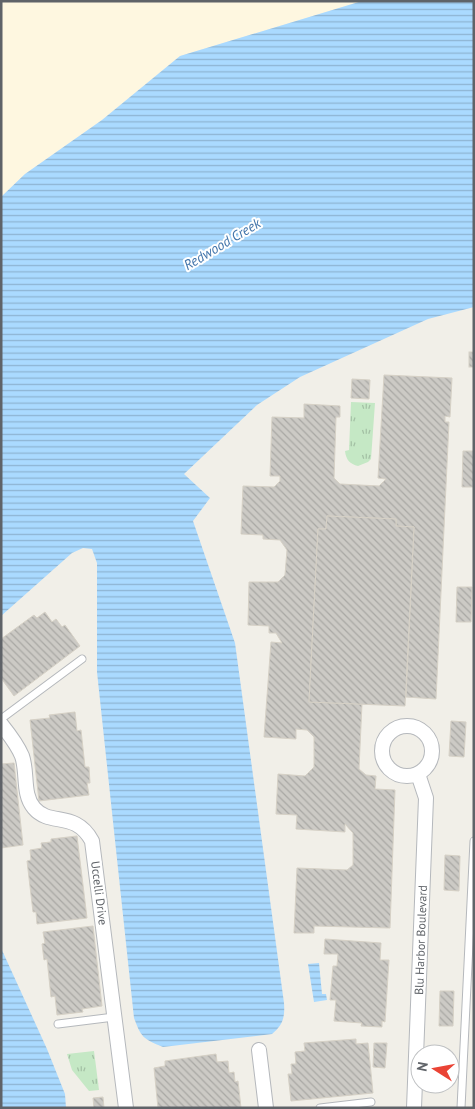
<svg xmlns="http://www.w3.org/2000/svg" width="475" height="1109" font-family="'PT Sans',sans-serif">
  <defs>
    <pattern id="grass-tufts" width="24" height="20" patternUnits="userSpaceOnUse" patternTransform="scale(1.25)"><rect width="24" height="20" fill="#c5e8c5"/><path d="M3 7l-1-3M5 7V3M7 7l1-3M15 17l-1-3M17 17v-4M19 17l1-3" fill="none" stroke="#a3c0a4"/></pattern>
    <pattern id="water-rules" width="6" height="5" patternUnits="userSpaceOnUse" patternTransform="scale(1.25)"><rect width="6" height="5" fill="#aadaff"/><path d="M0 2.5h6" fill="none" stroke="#8eb4d2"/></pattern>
    <pattern id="building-back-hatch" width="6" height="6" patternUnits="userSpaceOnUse" patternTransform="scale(1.25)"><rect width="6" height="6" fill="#cccac5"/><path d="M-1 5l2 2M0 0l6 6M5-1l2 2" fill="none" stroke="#a9a8a4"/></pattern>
  </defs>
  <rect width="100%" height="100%" fill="#f1efe8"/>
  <polygon fill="#fef7e0" points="1,1 363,1 180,56 102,120 25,174 1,197"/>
  <g fill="url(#grass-tufts)">
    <path d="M351,402L375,403L371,459L368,462L358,466C350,464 346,460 345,451L349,450Z"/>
    <polygon points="94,1051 99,1090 89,1091 72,1070 67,1054"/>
  </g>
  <g fill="url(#water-rules)">
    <path d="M362,1H474V307L428,319L300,377L257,405L184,474L210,498L193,521L235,643L284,1003C285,1017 283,1025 272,1034L163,1047C143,1039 141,1037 134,1018L97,672V563L92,549L83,548L72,553L1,616V197L25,174L102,120L180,56Z"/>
    <polygon points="1,948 47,1049 65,1094 66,1108 1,1108"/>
    <polygon points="319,963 322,994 326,994 327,1000 314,1002 308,964"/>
  </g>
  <g fill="url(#building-back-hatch)" stroke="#d6d1c6">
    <rect x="469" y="352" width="5" height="15"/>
    <polygon points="384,375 452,378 450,417 445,416 445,422 449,422 436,699 406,697 414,527 396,526 396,519 327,516 326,529 318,529 309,702 362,704 359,769 366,775 376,776 375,789 395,790 390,928 314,926 314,933 294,933 297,868 347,870 353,865 353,833 345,824 345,832 296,829 297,815 276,814 278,774 305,776 314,767 314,737 307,730 296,729 296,739 264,737 271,642 282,643 276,633 269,633 269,626 248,625 249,582 278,582 285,575 287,550 280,540 263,539 263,535 241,534 243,486 274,487 280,481 280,476 270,476 272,417 304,418 304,404 340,406 340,417 336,417 334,478 340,484 379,486 386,479 378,478"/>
    <polygon points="352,379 370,380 369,399 351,398"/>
    <polygon points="463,451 474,451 474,487 462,487"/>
    <polygon points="327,516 396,519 396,526 414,527 405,706 309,702 318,529 326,529"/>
    <polygon points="457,587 472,587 471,622 456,622"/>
    <polygon points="45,612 52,622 56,619 62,627 65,625 80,646 14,696 1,678 1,639 34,615 37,618"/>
    <polygon points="75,712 77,731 81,730 85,767 89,767 90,783 87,783 89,795 39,801 30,720 50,718 49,715"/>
    <polygon points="451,721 466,722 464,757 449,756"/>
    <polygon points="14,763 23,845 1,848 1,764"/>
    <polygon points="77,836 87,918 37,924 36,912 33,912 27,861 31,860 30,850 42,848 41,843 51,842 51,839"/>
    <polygon points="445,855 460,856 459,891 444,890"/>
    <polygon points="93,926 102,1006 82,1009 83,1012 57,1015 55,996 51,997 47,959 44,960 42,944 45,943 43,932"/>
    <polygon points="325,939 381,943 380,960 389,960 385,1022 382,1021 382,1027 361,1026 362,1023 334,1021 336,1000 330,1000 333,966 337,966 338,954 324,954"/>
    <polygon points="440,991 454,991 453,1026 439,1026"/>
    <polygon points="356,1039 356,1044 368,1043 373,1093 291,1101 288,1074 292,1074 291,1064 296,1064 295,1052 305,1051 304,1043"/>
    <polygon points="374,1043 387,1043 385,1068 373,1067"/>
    <polygon points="216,1054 217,1062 228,1061 229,1073 234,1072 235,1082 238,1081 241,1108 158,1108 154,1068 165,1066 165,1061"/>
    <polygon points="103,1097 104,1108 94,1108 93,1098"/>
  </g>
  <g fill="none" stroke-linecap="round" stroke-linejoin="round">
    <defs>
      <g id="service">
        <polyline points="1,719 82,659"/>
        <polyline points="58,1024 114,1017"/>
        <polyline points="320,1108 371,1102"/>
        <polyline points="461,1108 474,841"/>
      </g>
      <g id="minor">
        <path d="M1,724C9,734 17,744 22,756C28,773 22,794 34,808C50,827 75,810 92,841L126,1108"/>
        <circle cx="407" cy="751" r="25"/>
        <polyline points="259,1050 266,1108"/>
        <polyline points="414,1108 426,798 418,774"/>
      </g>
    </defs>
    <use href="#service" stroke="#b5b8bc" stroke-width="9"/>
    <use href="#minor" stroke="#b5b8bc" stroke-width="16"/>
    <use href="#service" stroke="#fff" stroke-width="7"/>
    <use href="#minor" stroke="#fff" stroke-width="14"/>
  </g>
  <g text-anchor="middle" stroke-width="4" stroke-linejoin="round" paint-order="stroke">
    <g font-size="12" fill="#5f6368" stroke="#fff">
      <text transform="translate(99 893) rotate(83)" y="4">Uccelli Drive</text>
      <text transform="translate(421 940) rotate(-88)" y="4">Blu Harbor Boulevard</text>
    </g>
    <g font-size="14" font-style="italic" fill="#4174aa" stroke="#fff">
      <text transform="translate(222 244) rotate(-31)" y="5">Redwood Creek</text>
    </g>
  </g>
  <rect width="475" height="1109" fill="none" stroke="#5f6368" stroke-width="5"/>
  <g transform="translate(435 1069) rotate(281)"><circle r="24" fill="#ffffff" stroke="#bfc1c3"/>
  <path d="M0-4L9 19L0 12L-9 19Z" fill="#ea4335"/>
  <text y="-8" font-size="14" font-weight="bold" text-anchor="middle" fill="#5f6368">N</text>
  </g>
</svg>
